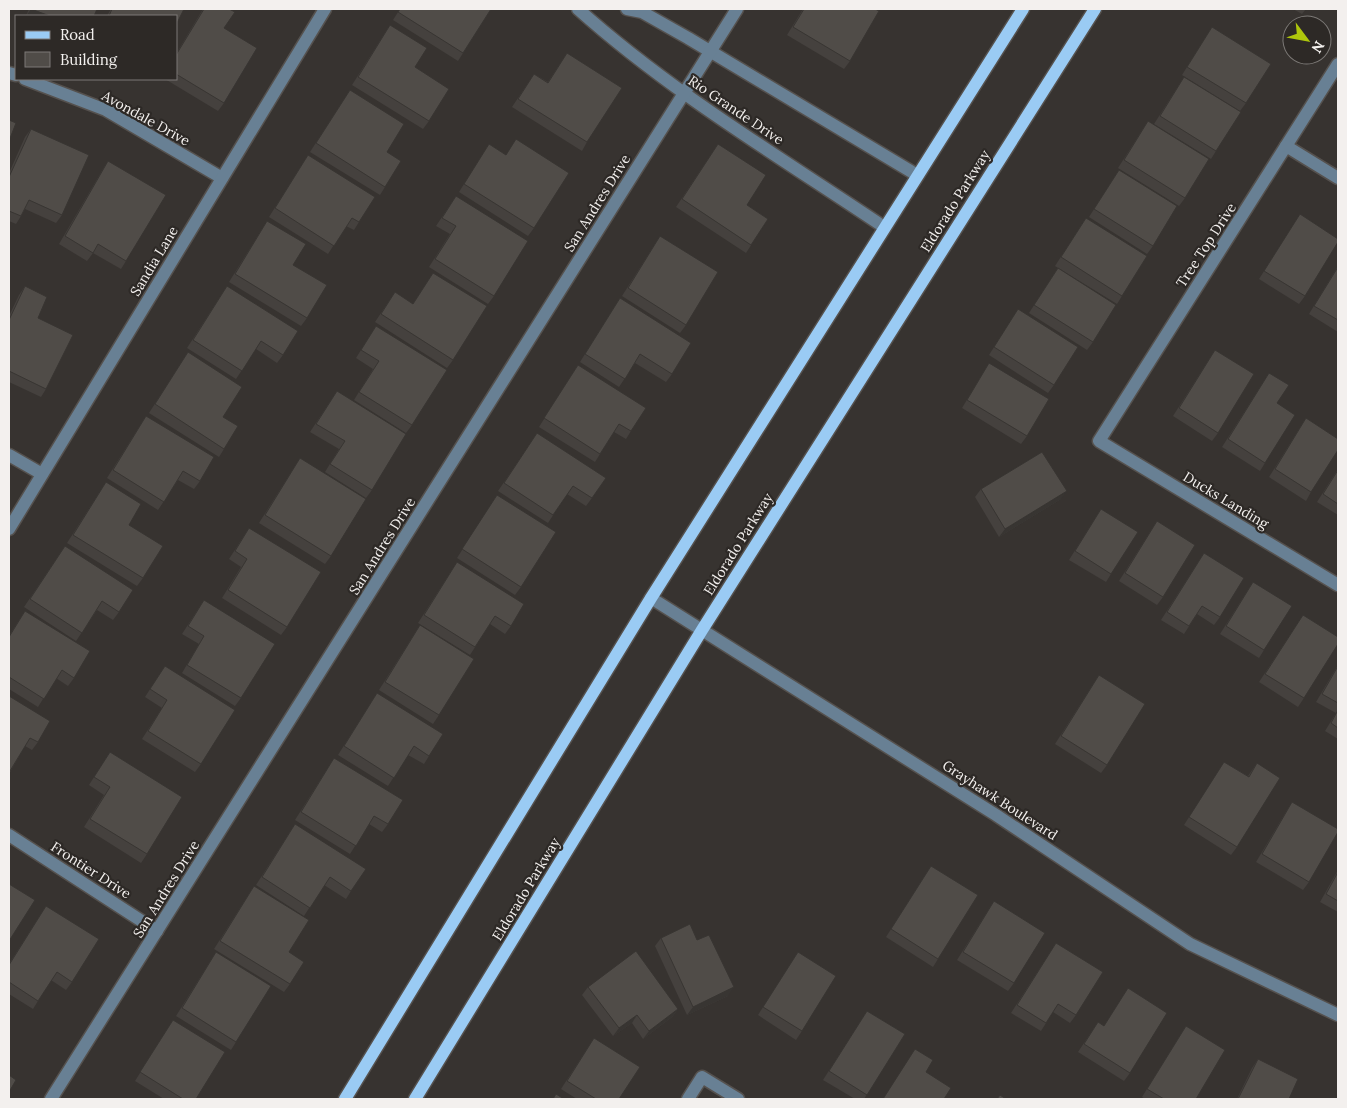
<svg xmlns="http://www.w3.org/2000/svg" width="1347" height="1108" font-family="Lora,serif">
  <rect width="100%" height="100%" fill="#373330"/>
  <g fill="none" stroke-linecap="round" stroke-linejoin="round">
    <defs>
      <g id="minor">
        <path d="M578,9C672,93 780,157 884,227"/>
        <polyline points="627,9 642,12 688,38 917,175"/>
        <polyline points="1338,64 1099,441 1338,585"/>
        <polyline points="9,73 16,75"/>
        <polyline points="25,79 106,110 222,178"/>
        <polyline points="1286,146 1338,178"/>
        <polyline points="9,455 42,474"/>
        <polyline points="9,529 325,9"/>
        <polyline points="651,598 996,815 1190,944 1338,1015"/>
        <polyline points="9,835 157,931"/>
        <polyline points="51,1099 737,9"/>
        <polyline points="688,1099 702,1077 738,1099"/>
      </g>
      <g id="major">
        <polyline points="345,1099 651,598 1023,9"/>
        <polyline points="415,1099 702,630 1095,9"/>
      </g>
    </defs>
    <use href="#minor" stroke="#55514e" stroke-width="15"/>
    <use href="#major" stroke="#55514e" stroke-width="15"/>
    <use href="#minor" stroke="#688094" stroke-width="12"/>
    <use href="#major" stroke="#9acbf4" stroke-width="12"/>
  </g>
  <g fill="#45413e">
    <polygon points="29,9 97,9 94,16 26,16"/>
    <polygon points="111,9 183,9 176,16 107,16"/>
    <polygon points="203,9 229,9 224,28 224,103 218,111 165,79 176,79 176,54"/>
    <polygon points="400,9 491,9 458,61 393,20"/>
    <polygon points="803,9 875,9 850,61 844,69 787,35"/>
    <polygon points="1293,9 1306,9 1302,14"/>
    <polygon points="390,25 415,67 429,121 423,129 352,85"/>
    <polygon points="1212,27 1246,103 1240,111 1182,75"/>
    <polygon points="567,53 587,142 582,151 512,107 534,74 548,82"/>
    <polygon points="1184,77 1216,151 1211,159 1154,124"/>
    <polygon points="350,90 387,152 385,187 380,195 310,152"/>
    <polygon points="1148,121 1185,198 1179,206 1118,168"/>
    <polygon points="31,129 62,215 56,223 25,209 21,216 16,224 9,221 9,173 25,137"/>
    <polygon points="489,144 506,155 534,228 528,236 459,192"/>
    <polygon points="718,144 747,205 768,219 746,253 676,207"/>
    <polygon points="308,155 359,222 354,230 346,226 328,254 269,217"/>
    <polygon points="108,161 126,261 121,269 93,253 87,261 59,244 103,169"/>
    <polygon points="1119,170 1153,246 1147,254 1089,217"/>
    <polygon points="456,196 494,296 488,304 429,267 450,234 436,226"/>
    <polygon points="1300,214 1305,296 1299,304 1259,279"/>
    <polygon points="1086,218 1122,296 1117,304 1055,266"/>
    <polygon points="267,221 293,265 307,318 301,326 229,282"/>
    <polygon points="660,236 686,325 680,333 622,296"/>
    <polygon points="1338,266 1338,332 1309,314"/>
    <polygon points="1058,268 1093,342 1087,350 1029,313"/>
    <polygon points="433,273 453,360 447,368 375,322 395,292 413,304"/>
    <polygon points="25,286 38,318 46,389 41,397 9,382 9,316 19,295"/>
    <polygon points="227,286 283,355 277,363 256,349 236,379 187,348"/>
    <polygon points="620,298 672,374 666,382 635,363 619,387 580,362"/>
    <polygon points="1018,309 1054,385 1048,393 989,355"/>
    <polygon points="376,326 412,425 406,433 354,400 373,369 356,358"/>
    <polygon points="1215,350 1218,433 1212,441 1173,416"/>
    <polygon points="188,352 223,417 224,449 219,457 149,413"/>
    <polygon points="989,363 1027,436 1021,444 962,408"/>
    <polygon points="578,365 631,431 626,439 614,432 595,462 539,427"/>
    <polygon points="1269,373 1277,403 1265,463 1260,471 1222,447"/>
    <polygon points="337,391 372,490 366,498 325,472 339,449 310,432"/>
    <polygon points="146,416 200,481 194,489 178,480 158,510 107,478"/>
    <polygon points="1306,418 1311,492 1306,501 1269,477"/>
    <polygon points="537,433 592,498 586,506 567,494 548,523 498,491"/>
    <polygon points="300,458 331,556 325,564 259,523"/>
    <polygon points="1338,469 1338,515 1317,502"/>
    <polygon points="106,482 129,525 143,578 137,586 67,543"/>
    <polygon points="981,489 1061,499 999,537 975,497"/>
    <polygon points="497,495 521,587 515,595 457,558"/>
    <polygon points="1101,509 1111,574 1106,582 1069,560"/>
    <polygon points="1157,521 1163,597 1157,605 1119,581"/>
    <polygon points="249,528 287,627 281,635 222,598 241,567 229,559"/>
    <polygon points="65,546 119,612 113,620 97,610 76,641 24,607"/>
    <polygon points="1204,553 1220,617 1214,625 1197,614 1184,634 1161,620"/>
    <polygon points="457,562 511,626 505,634 490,624 470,655 418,623"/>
    <polygon points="1253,582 1264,650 1259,658 1220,634"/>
    <polygon points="204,600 241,698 235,706 182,673 199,644 182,634"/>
    <polygon points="25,611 74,678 68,686 56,678 38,707 9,689 9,636"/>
    <polygon points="1303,615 1304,698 1298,707 1259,682"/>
    <polygon points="420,625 439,715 433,724 379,690"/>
    <polygon points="1338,665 1338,739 1325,731 1336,713 1316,702"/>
    <polygon points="165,666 201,764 195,772 142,739 162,708 145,697"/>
    <polygon points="1099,675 1107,765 1101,773 1055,744"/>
    <polygon points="377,693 429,756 424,764 408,755 388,786 338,755"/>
    <polygon points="9,696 38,742 32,750 25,746 9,774"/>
    <polygon points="110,752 147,854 141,863 84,827 104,795 89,785"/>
    <polygon points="334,758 388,824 382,832 369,824 350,854 295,820"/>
    <polygon points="1224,762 1248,776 1257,763 1237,847 1231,855 1184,825"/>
    <polygon points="1292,802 1309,882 1303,890 1256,862 1287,810"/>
    <polygon points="295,824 351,891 346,899 324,885 304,916 256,885"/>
    <polygon points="931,866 938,959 933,967 886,937"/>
    <polygon points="1338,870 1338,912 1320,902"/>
    <polygon points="254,886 289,952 290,984 284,992 214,949"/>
    <polygon points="994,901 1014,983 1008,991 957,960"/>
    <polygon points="46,906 72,982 66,990 51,980 33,1009 9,994 9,964"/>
    <polygon points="661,938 697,940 728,996 687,1015 655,946"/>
    <polygon points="1056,943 1076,1015 1070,1023 1053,1012 1041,1031 1011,1013"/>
    <polygon points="216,952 236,1042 231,1050 176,1016"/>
    <polygon points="798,952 802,1031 796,1040 758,1015"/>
    <polygon points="588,987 678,1009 672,1017 643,1039 632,1023 613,1036 582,995"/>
    <polygon points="1128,988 1130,1073 1124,1081 1078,1052 1098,1022 1104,1026"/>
    <polygon points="867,1011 905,1034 864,1099 855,1099 823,1080"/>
    <polygon points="173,1020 196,1099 164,1099 135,1081"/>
    <polygon points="1186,1026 1196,1099 1145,1099 1142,1097"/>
    <polygon points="594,1038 619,1099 577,1099 561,1089"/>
    <polygon points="1258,1059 1289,1099 1237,1099 1252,1068"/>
  </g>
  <g fill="#383532">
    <polygon points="31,9 50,16 26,16"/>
    <polygon points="1067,491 1061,499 999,537 1005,529"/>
    <polygon points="734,987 728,996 687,1015 693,1007"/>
    <polygon points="678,1009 672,1017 643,1039 649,1031"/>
    <polygon points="637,1015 632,1023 613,1036 619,1028"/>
  </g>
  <g fill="#504c48" stroke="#383532">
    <polygon points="31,9 97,9 94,16 50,16"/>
    <polygon points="112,9 184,9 176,25 176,16 109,16"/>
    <polygon points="204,9 229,9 235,12 224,28 257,48 224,103 176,74 176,55"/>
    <polygon points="400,9 491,9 463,53 398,12"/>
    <polygon points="804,9 875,9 879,11 850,61 793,27"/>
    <polygon points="390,25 427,48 415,67 449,89 429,121 358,77"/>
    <polygon points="1212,27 1271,64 1246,103 1187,67"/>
    <polygon points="567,53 622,88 587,142 518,99 534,74 548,83"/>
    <polygon points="1184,77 1241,112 1216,151 1160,116"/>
    <polygon points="350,90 404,124 387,152 401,161 385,187 316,143"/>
    <polygon points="9,120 16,123 9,141"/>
    <polygon points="1148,121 1209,159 1185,198 1124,160"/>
    <polygon points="31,129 89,155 62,215 29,200 21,216 9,211 9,177"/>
    <polygon points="516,139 569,173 534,228 464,184 489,144 506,155"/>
    <polygon points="718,144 766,175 747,205 768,219 751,245 682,199"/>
    <polygon points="308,155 375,197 359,222 352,218 334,246 275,208"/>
    <polygon points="108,161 166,195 126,261 98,244 93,253 65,236"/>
    <polygon points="1119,170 1177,206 1153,246 1094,209"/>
    <polygon points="456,196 528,241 494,296 435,259 456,226 442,218"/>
    <polygon points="1300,214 1338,239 1338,242 1305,296 1264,271"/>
    <polygon points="1086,218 1147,256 1122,296 1061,257"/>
    <polygon points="267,221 306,244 293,265 327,285 307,318 235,274"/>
    <polygon points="660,236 718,272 686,325 628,288"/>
    <polygon points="1338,267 1338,320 1314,306"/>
    <polygon points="1058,268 1116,305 1093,342 1034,305"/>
    <polygon points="433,273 487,306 453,360 381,314 395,292 413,304"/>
    <polygon points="25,286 47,297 38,318 73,335 46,389 9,371 9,320"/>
    <polygon points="227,286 298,331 283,355 261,341 242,371 193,340"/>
    <polygon points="620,298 691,343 672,374 640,354 625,379 585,354"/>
    <polygon points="1018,309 1078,347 1054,385 994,347"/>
    <polygon points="376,326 447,370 412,425 359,392 379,361 361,350"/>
    <polygon points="1215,350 1254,374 1218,433 1179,408"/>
    <polygon points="188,352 242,387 223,417 238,426 224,449 155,404"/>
    <polygon points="989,363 1049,399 1027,436 967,400"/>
    <polygon points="578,365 646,408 631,431 619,424 600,454 544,418"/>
    <polygon points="1269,373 1289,385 1277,403 1295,415 1265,463 1228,439"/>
    <polygon points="337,391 406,434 372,490 330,464 345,441 316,424"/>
    <polygon points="146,416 214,457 200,481 183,471 164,502 113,470"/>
    <polygon points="1306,418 1338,439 1338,450 1311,492 1275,469"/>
    <polygon points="537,433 606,478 592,498 573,486 553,515 504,483"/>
    <polygon points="1042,452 1067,491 1005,529 981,489"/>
    <polygon points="300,458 366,499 331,556 265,515"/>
    <polygon points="1338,470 1338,504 1323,494"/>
    <polygon points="106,482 141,504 129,525 163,546 143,578 73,535"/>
    <polygon points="497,495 556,532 521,587 462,549"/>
    <polygon points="1101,509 1138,532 1111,574 1075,551"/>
    <polygon points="1157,521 1195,545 1163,597 1125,573"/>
    <polygon points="249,528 321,572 287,627 228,590 247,559 235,551"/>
    <polygon points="65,546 133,590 119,612 102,601 82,633 30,599"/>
    <polygon points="1204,553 1244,578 1220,617 1202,606 1189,626 1167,612"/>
    <polygon points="457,562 524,604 511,626 495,616 475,647 424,615"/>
    <polygon points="1253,582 1292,606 1264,650 1226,626"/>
    <polygon points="204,600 275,644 241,698 187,665 204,636 188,626"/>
    <polygon points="25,611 90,651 74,678 62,670 44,699 9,677 9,637"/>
    <polygon points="1303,615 1338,637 1338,644 1304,698 1265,674"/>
    <polygon points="420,625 474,659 439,715 385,682"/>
    <polygon points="165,666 235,710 201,764 148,731 167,700 150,689"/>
    <polygon points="1338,666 1338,703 1322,694"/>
    <polygon points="1099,675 1145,704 1107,765 1061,736"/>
    <polygon points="377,693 443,734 429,756 414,746 394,778 344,746"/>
    <polygon points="9,696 50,721 38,742 30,738 10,771 9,770"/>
    <polygon points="1338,710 1338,728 1331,723"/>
    <polygon points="110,752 182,797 147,854 90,819 110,787 94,777"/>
    <polygon points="334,758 403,800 388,824 374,816 356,846 301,812"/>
    <polygon points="1224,762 1249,777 1257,763 1280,778 1237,847 1189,817"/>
    <polygon points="1292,802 1338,829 1338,832 1309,882 1262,854"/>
    <polygon points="295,824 366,869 351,891 330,877 310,908 262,877"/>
    <polygon points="931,866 978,895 938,959 891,929"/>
    <polygon points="1338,872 1338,901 1326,894"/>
    <polygon points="9,884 35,900 9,941"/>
    <polygon points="254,886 309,920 289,952 304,962 290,984 220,941"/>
    <polygon points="994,901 1045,933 1014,983 963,952"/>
    <polygon points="46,906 99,939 72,982 57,972 38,1001 9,982 9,965"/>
    <polygon points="690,924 697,940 709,935 734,987 693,1007 661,938"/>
    <polygon points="1056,943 1103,972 1076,1015 1058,1004 1046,1023 1017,1005"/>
    <polygon points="636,951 678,1009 649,1031 637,1015 619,1028 588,987"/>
    <polygon points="216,952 271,986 236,1042 182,1008"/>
    <polygon points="798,952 836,976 802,1031 763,1007"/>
    <polygon points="1128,988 1167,1013 1130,1073 1084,1044 1098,1022 1104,1026"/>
    <polygon points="867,1011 905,1034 867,1095 829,1071"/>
    <polygon points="173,1020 225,1052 196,1099 183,1099 140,1072"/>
    <polygon points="1186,1026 1225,1050 1196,1099 1164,1099 1147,1089"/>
    <polygon points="594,1038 640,1067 619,1099 596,1099 567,1081"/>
    <polygon points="915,1049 933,1060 926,1072 951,1088 944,1099 883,1099"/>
    <polygon points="1258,1059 1298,1079 1289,1099 1238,1099"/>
    <polygon points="9,1075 16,1080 9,1092"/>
    <polygon points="556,1094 564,1099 553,1099"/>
    <polygon points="1000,1095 1006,1099 997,1099"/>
  </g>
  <g text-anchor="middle" stroke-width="4.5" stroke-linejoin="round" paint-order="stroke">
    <g font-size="14" fill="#f3f0ee" stroke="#2d2926">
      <text transform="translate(736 110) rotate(34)" y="5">Rio Grande Drive</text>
      <text transform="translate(146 118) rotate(29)" y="5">Avondale Drive</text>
      <text transform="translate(955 201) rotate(-58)" y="5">Eldorado Parkway</text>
      <text transform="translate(597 203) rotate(-58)" y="5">San Andres Drive</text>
      <text transform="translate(1206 245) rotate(-57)" y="5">Tree Top Drive</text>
      <text transform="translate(154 261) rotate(-59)" y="5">Sandia Lane</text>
      <text transform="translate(1226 500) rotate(31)" y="5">Ducks Landing</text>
      <text transform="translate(738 544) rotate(-58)" y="5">Eldorado Parkway</text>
      <text transform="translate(382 546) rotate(-58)" y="5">San Andres Drive</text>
      <text transform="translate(1000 800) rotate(33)" y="5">Grayhawk Boulevard</text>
      <text transform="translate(91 870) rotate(33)" y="5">Frontier Drive</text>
      <text transform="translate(166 889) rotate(-58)" y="5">San Andres Drive</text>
      <text transform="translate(526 889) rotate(-59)" y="5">Eldorado Parkway</text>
    </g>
  </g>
  <rect width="1347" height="1108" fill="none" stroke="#f3f0ee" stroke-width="20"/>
  <rect x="15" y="15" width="162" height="65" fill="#2d2926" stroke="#7c7976"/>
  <rect x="25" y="31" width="25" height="8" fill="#9acbf4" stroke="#7c7976"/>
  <text x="60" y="40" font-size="15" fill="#f3f0ee">Road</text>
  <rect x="25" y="52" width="25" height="15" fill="#504c48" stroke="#7c7976"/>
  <text x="60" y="65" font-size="15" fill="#f3f0ee">Building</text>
  <g transform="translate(1307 40) rotate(122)"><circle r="24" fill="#2d2926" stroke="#7c7976"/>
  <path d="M0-4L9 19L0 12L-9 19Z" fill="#aec60c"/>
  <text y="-8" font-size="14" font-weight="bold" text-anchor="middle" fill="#f3f0ee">N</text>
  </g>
</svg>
